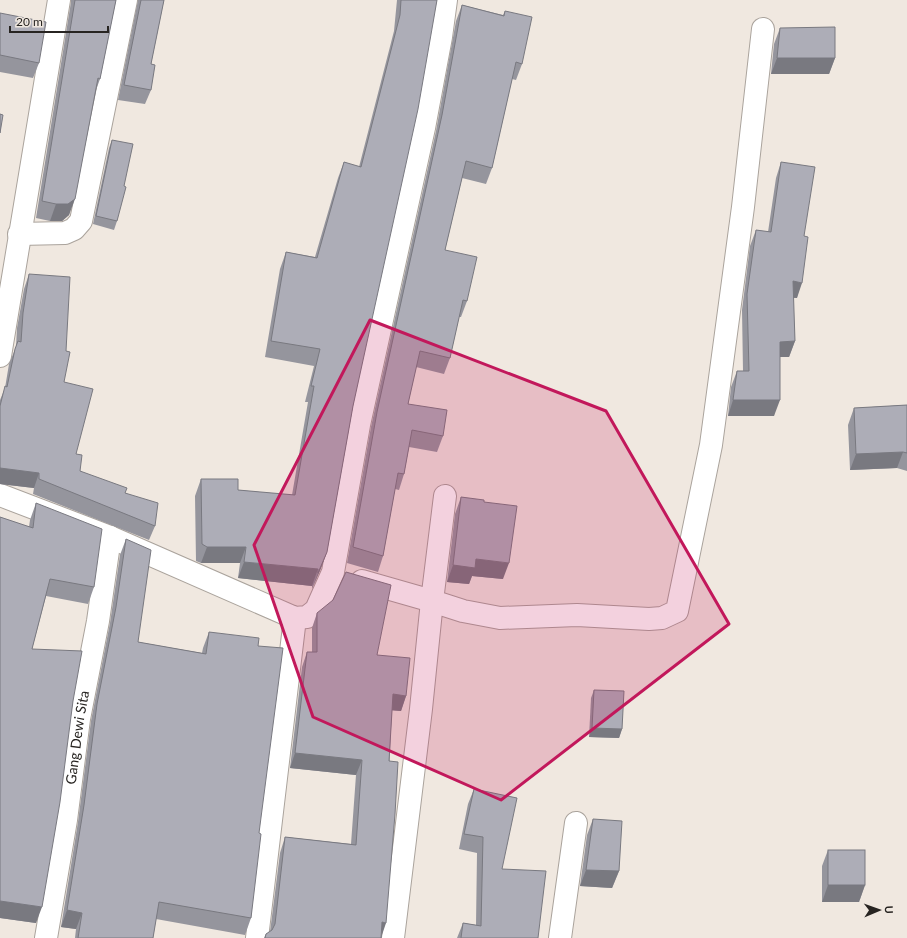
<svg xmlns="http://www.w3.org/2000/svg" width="907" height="938" font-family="Lato,sans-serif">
  <rect width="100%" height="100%" fill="#f0e8e0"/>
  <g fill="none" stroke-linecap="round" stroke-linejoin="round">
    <defs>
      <g id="minor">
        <polyline points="19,234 65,233 74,229 81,221 126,0"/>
        <polyline points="0,356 59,0"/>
        <polyline points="0,495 110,537 295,618 307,617 316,610 333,572 359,425 424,128 441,37 446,0"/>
        <polyline points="362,581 432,601 445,496"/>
        <path id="s1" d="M46,938L66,820L79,719L98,621L110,537"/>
        <polyline points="257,938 295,618"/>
        <polyline points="393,938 421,709 432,601 463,611 500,618 577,615 649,619 662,618 677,611 711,445 743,207 763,29"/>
        <polyline points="560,938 576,823"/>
      </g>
    </defs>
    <use href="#minor" stroke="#aaa39c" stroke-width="24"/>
    <use href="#minor" stroke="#fff" stroke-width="22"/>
  </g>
  <g fill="#95959d">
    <polygon points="71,0 116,0 100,79 96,90 69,215 62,221 50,221 36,218 71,2"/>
    <polygon points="138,0 164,0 151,64 151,90 145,104 118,100"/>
    <polygon points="397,0 437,0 353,406 327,552 321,568 312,589 312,586 238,578 240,563 201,563 196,561 195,496 201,479 238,490 292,495 308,402 305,402 314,366 265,357 280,269 286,252 315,257 338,178 344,162 359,167 394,31"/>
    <polygon points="462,5 503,15 505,11 522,64 516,80 512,79 492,168 486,184 462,178 445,250 467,301 461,317 459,317 450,358 444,374 416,367 408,404 443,436 437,452 409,447 404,474 399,490 395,489 383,556 378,572 347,563 371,427 436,131 456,21"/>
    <polygon points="0,13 39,63 33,78 0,72"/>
    <polygon points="780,28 835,58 829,74 771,74 774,44"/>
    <polygon points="112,140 117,221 114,230 93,224 109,148"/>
    <polygon points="781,162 804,236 797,298 793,298 795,341 789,357 780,357 774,416 728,416 731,387 737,371 743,371 742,310 750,246 756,230 768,232 776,178"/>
    <polygon points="29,274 64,382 76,454 80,471 125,493 155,526 149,540 33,494 34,488 0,484 0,400 5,388 9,364 16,347 17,328 24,289"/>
    <polygon points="907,405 907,471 897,468 850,470 848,425 854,408"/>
    <polygon points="461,497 484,502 503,579 472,576 469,584 447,582 455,514"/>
    <polygon points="36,503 94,587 88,604 46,596 32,649 73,701 36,923 0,918 0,517 29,527 30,520"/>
    <polygon points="126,539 138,642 202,653 203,648 209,632 258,646 259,833 251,918 245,935 156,919 153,938 75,938 76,929 61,927 78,822 91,721 110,623 120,555"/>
    <polygon points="317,613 377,655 406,696 401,711 392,710 381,938 264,938 266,934 270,932 280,853 285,837 351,844 356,775 290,768 302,667 307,652 312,652 312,628"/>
    <polygon points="594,690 622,729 619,738 589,737 591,698"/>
    <polygon points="474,789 502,869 538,938 457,938 463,923 476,925 477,853 459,849 468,804"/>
    <polygon points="593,819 619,871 612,888 580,886 587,835"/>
    <polygon points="828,850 865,885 859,902 822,902 822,866"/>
  </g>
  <g fill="#797980">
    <polygon points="777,58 835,58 829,74 771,74"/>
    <polygon points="75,199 69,215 62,221 50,221 56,204"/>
    <polygon points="793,281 802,283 797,298 787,297"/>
    <polygon points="795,341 789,357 774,357 780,342"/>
    <polygon points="733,400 780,400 774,416 728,416"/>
    <polygon points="903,452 897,468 850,470 856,454"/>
    <polygon points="0,468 39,473 34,488 0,484"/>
    <polygon points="207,547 246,547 240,563 201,563"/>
    <polygon points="327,552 321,568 312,589 318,573"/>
    <polygon points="476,559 509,563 503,579 472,576 469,584 447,582 453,565"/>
    <polygon points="244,562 318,569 312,586 238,578"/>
    <polygon points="393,694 406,696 401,711 387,710"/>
    <polygon points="592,728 622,729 619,738 589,737"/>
    <polygon points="295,753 362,760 356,775 290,768"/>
    <polygon points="586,870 619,871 612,888 580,886"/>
    <polygon points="828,885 865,885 859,902 822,902"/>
    <polygon points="0,901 42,907 36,923 0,918"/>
    <polygon points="67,910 82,913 76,929 61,927"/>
    <polygon points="382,922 386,923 381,938"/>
  </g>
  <g fill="#adadb7" stroke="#797980">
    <polygon points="75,0 116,0 100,79 98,78 75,199 68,204 56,204 42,201"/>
    <polygon points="141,0 164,0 151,64 155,65 151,90 124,85"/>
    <polygon points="401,0 437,0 418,109 353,406 327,552 318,573 318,569 244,562 246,547 207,547 202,544 201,479 238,479 238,490 295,495 314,386 311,386 320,349 271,341 286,252 317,258 344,162 361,167 400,15"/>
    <polygon points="462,5 504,16 505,11 532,17 522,64 516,62 492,168 466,161 445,250 477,257 467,301 463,300 450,358 420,351 408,404 447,410 443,436 412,430 404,474 398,473 383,556 353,547 377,412 442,115"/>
    <polygon points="0,13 46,22 39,63 0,55"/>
    <polygon points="835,27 835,58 777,58 780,28"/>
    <polygon points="0,114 3,115 0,133"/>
    <polygon points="112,140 133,144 124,186 126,187 117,221 96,216"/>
    <polygon points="781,162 815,167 804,236 808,237 802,283 793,281 795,341 780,342 780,400 733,400 737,371 749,371 747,294 756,230 771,232"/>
    <polygon points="29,274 70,277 66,351 70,352 64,382 93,389 76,454 82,455 80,471 127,488 125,493 158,503 155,526 39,479 39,473 0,468 0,406 5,386 7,387 15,349 18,341 21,342 23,313"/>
    <polygon points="907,405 907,453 903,452 856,454 854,408"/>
    <polygon points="461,497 484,500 484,502 517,506 509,563 476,559 475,568 453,565"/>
    <polygon points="36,503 102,529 94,587 50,579 32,649 82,651 73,701 60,802 42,907 0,901 0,517 33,528"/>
    <polygon points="126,539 151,550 138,642 206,654 209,632 259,638 258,646 283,648 259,833 261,834 251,918 159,902 153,938 78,938 82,913 67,910 84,805 97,704 116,607"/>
    <polygon points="346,572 391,585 377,655 410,658 406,696 393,694 389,761 398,762 395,814 386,923 382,922 381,938 265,938 266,934 272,930 275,924 285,837 356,845 362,760 295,753 307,652 317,652 317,613 333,600"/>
    <polygon points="594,690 624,691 622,729 592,728"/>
    <polygon points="474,789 517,798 502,869 546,871 538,938 461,938 463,923 481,926 483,837 464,834"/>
    <polygon points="593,819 622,821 619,871 586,870"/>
    <rect x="828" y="850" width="37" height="35"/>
  </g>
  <path fill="#c2185b" fill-opacity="0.2" stroke="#c2185b" stroke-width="3" stroke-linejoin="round" d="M370,320L606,411L729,624L501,800L313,717L254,545Z"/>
  <g text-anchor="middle" stroke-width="3" stroke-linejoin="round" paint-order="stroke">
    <g font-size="14" fill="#272421" stroke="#f0e8e0">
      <text dy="5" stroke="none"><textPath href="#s1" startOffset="203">Gang Dewi Sita</textPath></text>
    </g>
  </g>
  <g transform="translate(879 910) rotate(88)" stroke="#f0e8e0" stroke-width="3" paint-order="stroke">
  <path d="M0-3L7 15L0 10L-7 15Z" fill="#272421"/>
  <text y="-6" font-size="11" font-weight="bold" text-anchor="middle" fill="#272421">U</text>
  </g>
  <path d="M10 26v6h98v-6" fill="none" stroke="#272421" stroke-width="2"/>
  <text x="16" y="26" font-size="12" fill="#272421" stroke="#f0e8e0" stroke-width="3" paint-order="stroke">20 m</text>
</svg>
